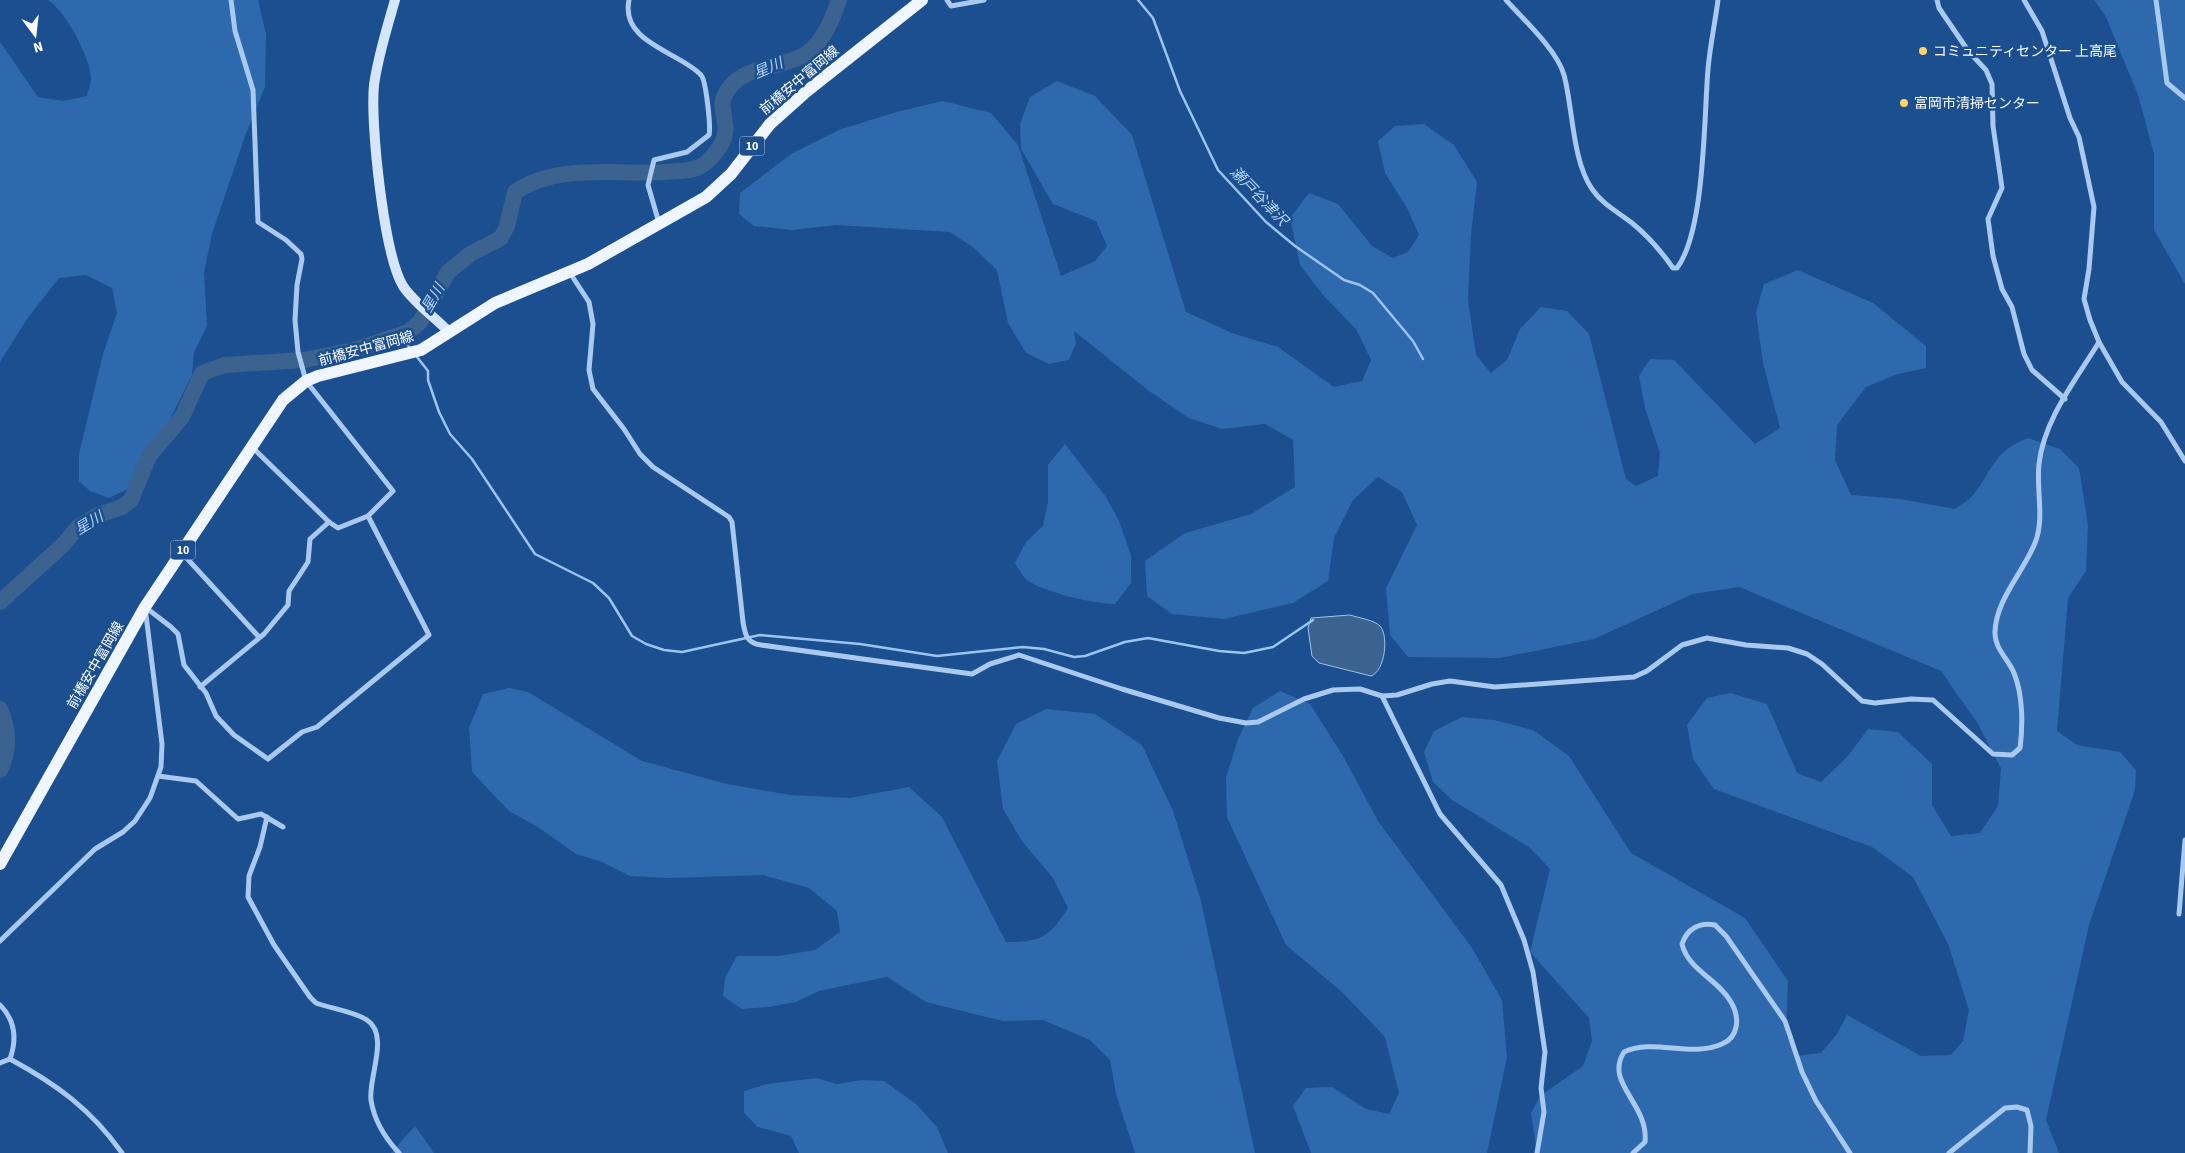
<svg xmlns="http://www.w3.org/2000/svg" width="2185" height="1153" font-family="'Source Sans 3','Noto Sans JP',sans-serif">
  <rect width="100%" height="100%" fill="#1b4f8f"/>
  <g fill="#2e69ad">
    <path d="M48,0H258L266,34L265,87L244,139L212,234L204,272L207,326L194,352L192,375L138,484L109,498L90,491L79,481V454L103,354L117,313L112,288L86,275L59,278L27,319L0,362V42L38,97L63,101L87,96C88,90 91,83 91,77C89,55 66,12 48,0Z"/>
    <polygon points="2094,0 2185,0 2185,284 2154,230 2154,154 2138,95 2106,17"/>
    <path d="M1057,81L1095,96L1132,135L1186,312L1232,333L1278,347L1334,387L1362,381L1371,360L1356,329L1323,295L1300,265L1290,218L1309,193L1338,204L1372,246L1393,258L1408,252L1419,235L1407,208L1385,173L1378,141L1395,126L1424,124L1454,145L1477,182L1471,235L1468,300L1476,355L1491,373L1507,360L1520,329L1541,307L1567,311L1589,334L1626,479L1636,486L1658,476L1660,453L1645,408L1639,376L1650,359L1674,360L1755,444L1780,428L1763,363L1756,312L1764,284L1798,270L1873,303L1926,346V368L1898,374L1866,387L1837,425L1835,460L1851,495L1900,499L1955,509C1961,504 1970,500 1974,494C1994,468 1994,451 2028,438L2060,449L2079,468L2088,525L2086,571L2068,598L2057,731L2077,745L2120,752L2136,770L2135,790L2089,925L2046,1120L2059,1153H1537L1531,1113L1540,1096L1583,1066L1592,1041L1589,1018L1530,952L1550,869L1529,847L1452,800L1433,782L1424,752L1434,731L1462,717L1494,720L1533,730L1569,756L1631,853L1745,918L1788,981L1786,1035L1796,1056L1821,1053L1837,1034L1847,1015L1921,1056L1951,1055L1963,1041L1969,1010L1948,944L1913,877L1872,847L1714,789L1693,759L1687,725L1707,698L1730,693L1767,704L1797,773L1821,782L1848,756L1868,729L1898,732L1932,764V805L1951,836L1980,833L1998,806L2001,768L1978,724L1941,671L1739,587L1693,594L1594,639L1500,658L1408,657L1390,635L1386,588L1417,525L1402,492L1378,477L1353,500L1334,538L1328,581L1293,603L1224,619L1172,614L1147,596L1145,561L1185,533L1251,514L1295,487L1293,440L1265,424L1222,429L1189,418L1149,391L1074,331L1076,343L1069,360L1049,364L1026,353L1008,323L997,270L973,247L950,232L836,225L792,230L754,226L739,214L740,193L791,154L839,130L896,112L943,101L991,113L1018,145L1061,276L1095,261L1107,246L1096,221L1053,204L1021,149L1020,124L1030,97Z"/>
    <path d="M1065,444L1106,497L1119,521L1131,555V583L1115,604C1095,604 1041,592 1026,579C1022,575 1018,568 1015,563L1026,542L1043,526L1048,502V465Z"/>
    <path d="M509,688L528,692L642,761L727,784L790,795L850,798L909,787L942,817L1006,942C1042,942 1049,937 1068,908L1053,878L1022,841L1003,809L997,761L1016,724L1046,709L1095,714L1142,745L1173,811L1201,901L1255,1153H1135L1116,1094L1110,1060L1090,1040L1043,1020L1003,1021L926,1002L887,977L819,991L796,1002L768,1007L742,1009L723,996L725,978L737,956H779L815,950L840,932L837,911L809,888L763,875L670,878L630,876L602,862L576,854L538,827L509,811L472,772L469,728L483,694Z"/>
    <polygon points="1280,691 1310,704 1343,756 1378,821 1472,948 1502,1000 1507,1057 1487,1153 1311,1153 1293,1106 1306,1088 1332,1087 1366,1109 1389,1114 1399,1093 1385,1037 1342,992 1286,945 1227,817 1226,778 1238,739 1253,708"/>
    <polygon points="817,1078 837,1084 863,1080 884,1081 916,1104 937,1127 948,1153 799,1153 791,1136 758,1127 744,1113 744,1091 767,1084"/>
    <polygon points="415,1126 434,1153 391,1153"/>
  </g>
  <path fill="#3c6290" stroke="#9cc4f0" d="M1350,615C1359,618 1374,620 1380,626C1389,636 1385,671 1371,676L1319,663L1312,656L1308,628L1311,618Z"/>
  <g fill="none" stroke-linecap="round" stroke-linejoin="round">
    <g stroke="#9cc4f0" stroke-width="2.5">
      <polyline points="1138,0 1153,18 1180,91 1218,170 1266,222 1295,246 1344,280 1360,285 1373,293 1413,341 1423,359"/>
      <polyline points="401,336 410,348"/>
      <polyline points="417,357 428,371 428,380 439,412 450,434 472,459 535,554 593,583 609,598 632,636 646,644 664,650 682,652 760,635 860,644 937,656 1023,647 1044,649 1074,657 1085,656 1125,642 1148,638 1219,651 1244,653 1273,647 1313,620"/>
    </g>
    <g stroke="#3c6290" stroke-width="16">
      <path d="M0,602L64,544L78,527L96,516L122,507L131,500L149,456L182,417L202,373L225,365L304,360L354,350L408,332L420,322L448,272L470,254L501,238L507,226L515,192C558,163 614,175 663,172C673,171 687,172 697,168C708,164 723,146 725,134C728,123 719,107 724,97C737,64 781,70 806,54C824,41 832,20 839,0"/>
      <path d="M0,709C9,730 10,750 0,770"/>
    </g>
    <g stroke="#a9c9ee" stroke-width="5">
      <polyline points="231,0 235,31 253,90 258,222 286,240 301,254 302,259 297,285 295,320 298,352 306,381 393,491 368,516 338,528 329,522 252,447"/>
      <path d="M629,0C620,43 680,52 701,75C706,80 711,127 709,135L687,152L654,160L648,185L659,223"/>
      <polyline points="947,0 951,6 984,0"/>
      <path d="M1506,0C1523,19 1557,50 1564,75C1573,108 1572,160 1592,189C1602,204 1618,212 1632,223C1648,236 1661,251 1673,268H1677C1705,231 1704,117 1708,69C1710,46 1715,23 1718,0"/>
      <polyline points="1937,0 1939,8 1969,52 1986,70 1992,84 1993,126 2002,188 1988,219 1993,256 2002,289 2012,307 2024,354 2032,370 2065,399"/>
      <polyline points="2024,0 2042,31 2070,118 2079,137 2094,207 2089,269 2084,299 2090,320 2099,342 2122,382 2161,422 2185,461"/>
      <polyline points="2156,0 2167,83 2185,98"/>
      <path d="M570,273L589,302L593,324L589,370L593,389L624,429L640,454L653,467L729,517L732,522L743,622C745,635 747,643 761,645L972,674L990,664L1019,655L1122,689L1219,718L1246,723L1258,722L1304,699L1333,690L1360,689L1382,696L1397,695L1432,684L1450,681L1495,687L1634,677L1647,671L1682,645L1707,638L1746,645L1788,648L1807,654L1822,664L1862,701L1875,703L1911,699L1933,700L1993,754L2012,755L2020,748C2023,725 2023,695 2014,673C2009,660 1994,648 1995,632C1996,599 2023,573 2035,543C2045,518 2036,490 2039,464C2044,419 2076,380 2099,342"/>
      <polyline points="182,553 259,637"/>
      <polyline points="200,687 264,634 288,605 289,591 308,562 310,539 329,522"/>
      <polyline points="1382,696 1440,814 1501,885 1524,940 1533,972 1545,1052 1541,1088 1544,1112 1537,1153"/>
      <polyline points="158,776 196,781 238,819 261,814 283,827"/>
      <path d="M267,817L260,847L249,876L248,897L274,945L310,997L316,1003C332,1009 353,1011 367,1020C390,1035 368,1078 371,1100C374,1120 385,1138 399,1153"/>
      <polyline points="2179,914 2185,840"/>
      <polyline points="0,941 95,849 123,832 135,821 150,798 161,767 162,744 145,607 171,627 178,634 184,665 206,693 216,716 234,735 268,759 302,732 317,727 429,635 368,516"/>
      <path d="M0,1005C15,1020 17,1039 10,1059C56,1084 91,1109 122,1153"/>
      <polyline points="0,1063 10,1059"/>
      <path d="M1633,1153L1645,1142C1649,1104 1604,1083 1624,1052C1653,1038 1691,1058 1722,1044C1739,1037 1740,1017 1731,1002C1719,980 1688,970 1682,944C1687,929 1699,922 1715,925L1726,936L1785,1021L1802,1072L1816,1101L1850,1153"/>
      <polyline points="1949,1153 2005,1108 2017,1107 2027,1110 2031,1126 2030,1153"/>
    </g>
    <path stroke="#d6e6fa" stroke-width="10" d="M395,0C387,28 378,56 374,85C370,123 384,255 403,286C414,303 435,317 449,332"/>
    <polyline stroke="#f0f6ff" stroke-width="12" points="0,864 145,607 283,400 306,381 318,376 421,350 495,303 588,264 706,197 731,174 770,124 807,91 922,0"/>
  </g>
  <g fill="#ffd166" stroke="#1b4f8f" stroke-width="2">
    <circle cx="1923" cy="51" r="5"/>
    <circle cx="1904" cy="103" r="5"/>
  </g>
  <g text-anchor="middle" stroke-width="5" stroke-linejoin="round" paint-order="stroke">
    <g fill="#1b4f8f" stroke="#bbcadd" stroke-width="1">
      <rect x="739.5" y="136.5" width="25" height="19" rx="4"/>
      <rect x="170.5" y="540.5" width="25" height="19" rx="4"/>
    </g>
    <g font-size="12" font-weight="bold" fill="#fff">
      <text x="752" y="150">10</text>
      <text x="183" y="554">10</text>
    </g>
    <g font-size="14" fill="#fff" stroke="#1b4f8f" text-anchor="start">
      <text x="1933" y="56">コミュニティセンター 上高尾</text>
      <text x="1914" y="108">富岡市清掃センター</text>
    </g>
    <g font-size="14" fill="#fff" stroke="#1b4f8f">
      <text transform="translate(799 80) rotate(-40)" y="5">前橋安中富岡線</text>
      <text transform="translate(366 348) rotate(-15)" y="5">前橋安中富岡線</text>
      <text transform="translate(95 665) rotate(-60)" y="5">前橋安中富岡線</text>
    </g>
    <g font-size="15" font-style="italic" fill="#b5d3f5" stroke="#1b4f8f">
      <text transform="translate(768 68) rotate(-23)" y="5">星川</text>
      <text transform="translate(1259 196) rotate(46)" y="5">瀬戸谷津沢</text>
      <text transform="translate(433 298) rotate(-60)" y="5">星川</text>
      <text transform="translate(89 523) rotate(-31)" y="5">星川</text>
    </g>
  </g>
  <g transform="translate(35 35) rotate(165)" stroke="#1b4f8f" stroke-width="4" paint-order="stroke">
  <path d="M0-4L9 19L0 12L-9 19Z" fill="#ffffff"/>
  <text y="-8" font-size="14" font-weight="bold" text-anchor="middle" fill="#ffffff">N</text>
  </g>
</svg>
